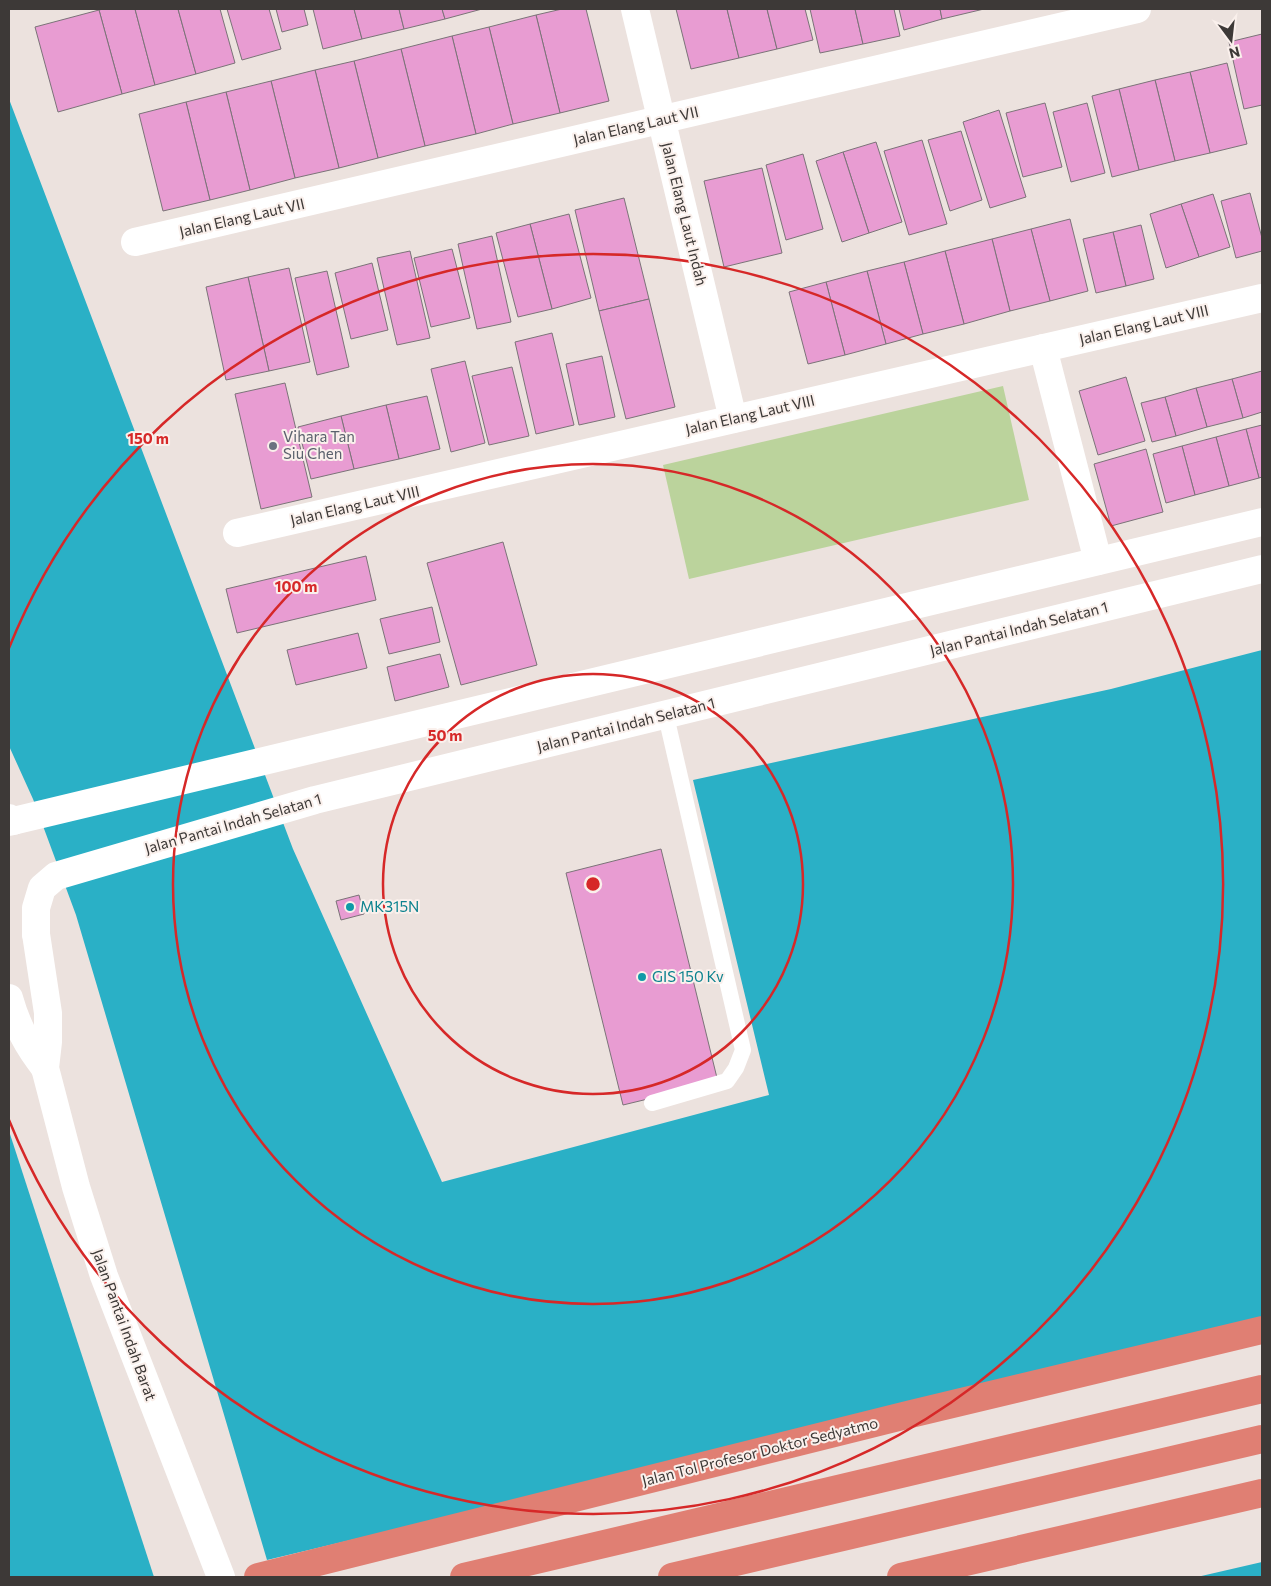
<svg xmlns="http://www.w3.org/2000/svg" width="1271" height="1586" font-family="Commissioner,sans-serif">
  <rect width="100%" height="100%" fill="#ece2de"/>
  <polygon fill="#bbd39c" points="1003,386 1029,500 689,579 663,465"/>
  <g fill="#2ab0c6">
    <polygon points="9,99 293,849 442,1182 769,1095 693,780 1111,689 1262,650 1262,1323 267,1560 76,915 33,799 9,746"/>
    <polygon points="9,1131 154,1577 9,1577"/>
    <polygon points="1262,1562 1262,1577 1197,1577"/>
  </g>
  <g fill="#e89cd2" stroke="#7b7378">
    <polygon points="103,9 135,9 155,85 122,94 99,10"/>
    <polygon points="135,9 178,9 196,74 155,85"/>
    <polygon points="178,9 220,9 235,63 196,74"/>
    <polygon points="227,9 269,9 281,49 242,60"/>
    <polygon points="276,9 304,9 308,25 282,32"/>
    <polygon points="313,9 354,9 362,39 323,49"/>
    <polygon points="354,9 399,9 404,29 362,39"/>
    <polygon points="399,9 442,9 445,19 404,29"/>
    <polygon points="442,9 482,9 445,19"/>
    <polygon points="562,9 586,9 609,101 560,113 536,15"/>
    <polygon points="676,9 727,9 739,58 691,69"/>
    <polygon points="727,9 767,9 777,49 739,58"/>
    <polygon points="767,9 805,9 813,40 777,49"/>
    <polygon points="810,9 855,9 863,44 820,53"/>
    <polygon points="855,9 894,9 900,36 863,44"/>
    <polygon points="899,9 940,9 942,19 904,30"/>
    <polygon points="940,9 984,9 942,19"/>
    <polygon points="99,10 122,94 58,112 35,27"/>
    <polygon points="536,15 560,113 513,124 489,27"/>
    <polygon points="489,27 513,124 476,134 452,36"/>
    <polygon points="1262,34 1262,105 1244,109 1229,42"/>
    <polygon points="452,36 476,134 425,146 401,49"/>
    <polygon points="401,49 425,146 378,158 354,61"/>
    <polygon points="354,61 378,158 339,168 315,70"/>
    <polygon points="1227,63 1247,144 1210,153 1190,72"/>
    <polygon points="315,70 339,168 295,178 271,81"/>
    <polygon points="1190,72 1210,153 1175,161 1155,80"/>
    <polygon points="1155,80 1175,161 1139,170 1119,89"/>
    <polygon points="271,81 295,178 250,190 226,92"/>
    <polygon points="1119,89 1139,170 1112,177 1092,96"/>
    <polygon points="226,92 250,190 210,200 186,102"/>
    <polygon points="186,102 210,200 163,211 139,114"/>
    <polygon points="1045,103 1062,167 1023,177 1006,113"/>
    <polygon points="1087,103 1105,173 1071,182 1053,112"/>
    <polygon points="999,110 1026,197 990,208 963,122"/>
    <polygon points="961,131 982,200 950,211 928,140"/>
    <polygon points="922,140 947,224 909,235 884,151"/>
    <polygon points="876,142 902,222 869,233 843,152"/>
    <polygon points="843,152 869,233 842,242 816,161"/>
    <polygon points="803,154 823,229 786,240 766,165"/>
    <polygon points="762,168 782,253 724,267 704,181"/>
    <polygon points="1250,193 1262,238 1262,251 1236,258 1221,201"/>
    <polygon points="1213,194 1230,247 1199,257 1181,204"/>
    <polygon points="624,198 649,299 599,311 575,210"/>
    <polygon points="1181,204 1199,257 1166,268 1150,214"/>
    <polygon points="569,214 591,298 552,309 530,224"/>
    <polygon points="1070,219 1088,291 1050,301 1031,229"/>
    <polygon points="530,224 552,309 518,317 496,233"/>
    <polygon points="1141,225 1154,279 1126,286 1113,232"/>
    <polygon points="1031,229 1050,301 1010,311 992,239"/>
    <polygon points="1113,232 1126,286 1096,293 1083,239"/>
    <polygon points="492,236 511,322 477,329 458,244"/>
    <polygon points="992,239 1010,311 964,324 945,251"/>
    <polygon points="452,249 470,318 431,327 414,258"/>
    <polygon points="410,251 430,338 397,345 377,258"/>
    <polygon points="945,251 964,324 923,334 904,262"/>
    <polygon points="904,262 923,334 886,344 867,271"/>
    <polygon points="372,263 388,330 351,339 335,273"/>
    <polygon points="289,268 310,362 269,371 248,277"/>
    <polygon points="327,271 349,367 317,375 295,278"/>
    <polygon points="867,271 886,344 845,355 826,282"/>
    <polygon points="248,277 269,371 226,380 206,287"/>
    <polygon points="826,282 845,355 808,364 789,292"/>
    <polygon points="649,299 675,407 626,419 599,311"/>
    <polygon points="552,333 574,425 536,434 515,342"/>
    <polygon points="602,356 615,417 579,425 566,364"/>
    <polygon points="465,361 485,443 451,452 431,369"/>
    <polygon points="512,367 529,436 489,445 472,376"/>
    <polygon points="1262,371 1262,412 1243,418 1232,379"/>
    <polygon points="1126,377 1145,441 1098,455 1079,391"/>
    <polygon points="1232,379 1243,418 1207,427 1196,388"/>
    <polygon points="285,383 312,497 261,509 235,394"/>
    <polygon points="1196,388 1207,427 1176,436 1165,397"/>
    <polygon points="427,396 440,449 399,459 386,405"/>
    <polygon points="1165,397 1176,436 1152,442 1141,403"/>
    <polygon points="386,405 399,459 354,469 341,416"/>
    <polygon points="341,416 354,469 311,479 298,427"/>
    <polygon points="1262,425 1262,477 1259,478 1246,429"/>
    <polygon points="1246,429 1259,478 1229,486 1216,437"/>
    <polygon points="1216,437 1229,486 1195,495 1182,446"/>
    <polygon points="1182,446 1195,495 1166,503 1153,454"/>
    <polygon points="1146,449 1163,512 1111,526 1094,464"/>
    <polygon points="503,542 537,665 461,685 427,563"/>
    <polygon points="366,556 376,600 237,633 226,589"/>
    <polygon points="432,607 440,642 389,654 380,619"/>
    <polygon points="358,633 367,668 296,685 287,650"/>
    <polygon points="440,654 449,687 395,701 387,667"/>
    <polygon points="661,849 718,1082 623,1105 566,873"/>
    <polygon points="359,895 364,914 341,920 336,901"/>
  </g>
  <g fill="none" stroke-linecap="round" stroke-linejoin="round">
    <polyline stroke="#fff" stroke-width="16" points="652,1103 727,1081 736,1068 743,1050 666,716"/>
    <g stroke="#fff" stroke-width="28">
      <polyline points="635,9 733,419"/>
      <polyline points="135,242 1137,9"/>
      <polyline points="1043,348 1098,561"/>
      <polyline points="237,533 1262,298"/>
    </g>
    <g stroke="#fff" stroke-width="28">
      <path d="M9,822C427,725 844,622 1262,522"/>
      <polyline points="36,934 36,908 42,888 56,876 315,800 1262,569"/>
    </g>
    <g stroke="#fff" stroke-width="28">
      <polyline points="9,818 13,821"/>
      <polyline points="36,934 48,1013 48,1042 45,1068 76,1187 104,1276 221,1577"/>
      <path d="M9,998C17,1026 27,1045 45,1068"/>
    </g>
    <g stroke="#e07f73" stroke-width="28">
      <polyline points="258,1577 911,1414 1262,1330"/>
      <polyline points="464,1577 1262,1389"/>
      <polyline points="672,1577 1262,1439"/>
      <polyline points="901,1577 1262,1493"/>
    </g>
  </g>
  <g fill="none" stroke="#d62828" stroke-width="2.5">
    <circle cx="593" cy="884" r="210"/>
    <circle cx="593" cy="884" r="420"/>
    <path d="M9 648A630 630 0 1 1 9 1120"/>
  </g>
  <circle fill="#6b7280" stroke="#faf0ec" stroke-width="2" cx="273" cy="446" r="5"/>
  <g fill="#0f9aa8" stroke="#faf0ec" stroke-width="2">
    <circle cx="350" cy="907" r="5"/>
    <circle cx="642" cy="977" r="5"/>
  </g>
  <g text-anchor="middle" stroke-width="4" stroke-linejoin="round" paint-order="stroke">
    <g font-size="15" fill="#3d3937" stroke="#faf0ec">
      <text transform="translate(636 126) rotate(-13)" y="5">Jalan Elang Laut VII</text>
      <text transform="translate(684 214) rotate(76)" y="5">Jalan Elang Laut Indah</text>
      <text transform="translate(242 218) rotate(-13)" y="5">Jalan Elang Laut VII</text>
      <text transform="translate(1144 325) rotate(-13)" y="5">Jalan Elang Laut VIII</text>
      <text transform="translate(750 415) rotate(-13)" y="5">Jalan Elang Laut VIII</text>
      <text transform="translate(355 506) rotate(-13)" y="5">Jalan Elang Laut VIII</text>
      <text transform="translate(1019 629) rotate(-14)" y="5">Jalan Pantai Indah Selatan 1</text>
      <text transform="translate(626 725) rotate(-14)" y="5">Jalan Pantai Indah Selatan 1</text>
      <text transform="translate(233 824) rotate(-16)" y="5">Jalan Pantai Indah Selatan 1</text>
      <text transform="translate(124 1325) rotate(70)" y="5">Jalan Pantai Indah Barat</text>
      <text transform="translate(760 1452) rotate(-14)" y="5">Jalan Tol Profesor Doktor Sedyatmo</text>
    </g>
    <g font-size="15" fill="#5b616d" stroke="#faf0ec" text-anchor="start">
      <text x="283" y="442">Vihara Tan<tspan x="283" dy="17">Siu Chen</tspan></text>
    </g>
    <g font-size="15" fill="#0d838f" stroke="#faf0ec" text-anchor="start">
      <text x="360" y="912">MK315N</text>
      <text x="652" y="982">GIS 150 Kv</text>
    </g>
  </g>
  <circle cx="593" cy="884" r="8" fill="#d62828" stroke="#faf0ec" stroke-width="2.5"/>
  <g font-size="15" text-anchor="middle" font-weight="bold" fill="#d62828" stroke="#faf0ec" stroke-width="4" stroke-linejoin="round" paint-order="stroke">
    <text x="148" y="444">150 m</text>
    <text x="296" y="592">100 m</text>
    <text x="445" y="741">50 m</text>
  </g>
  <rect width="1271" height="1586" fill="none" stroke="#3d3937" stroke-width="20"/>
  <g transform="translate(1231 40) rotate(165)" stroke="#faf0ec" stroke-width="4" paint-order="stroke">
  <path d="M0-4L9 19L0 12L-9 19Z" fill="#3d3937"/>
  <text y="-8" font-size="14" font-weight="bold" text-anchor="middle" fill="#3d3937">N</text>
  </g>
</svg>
